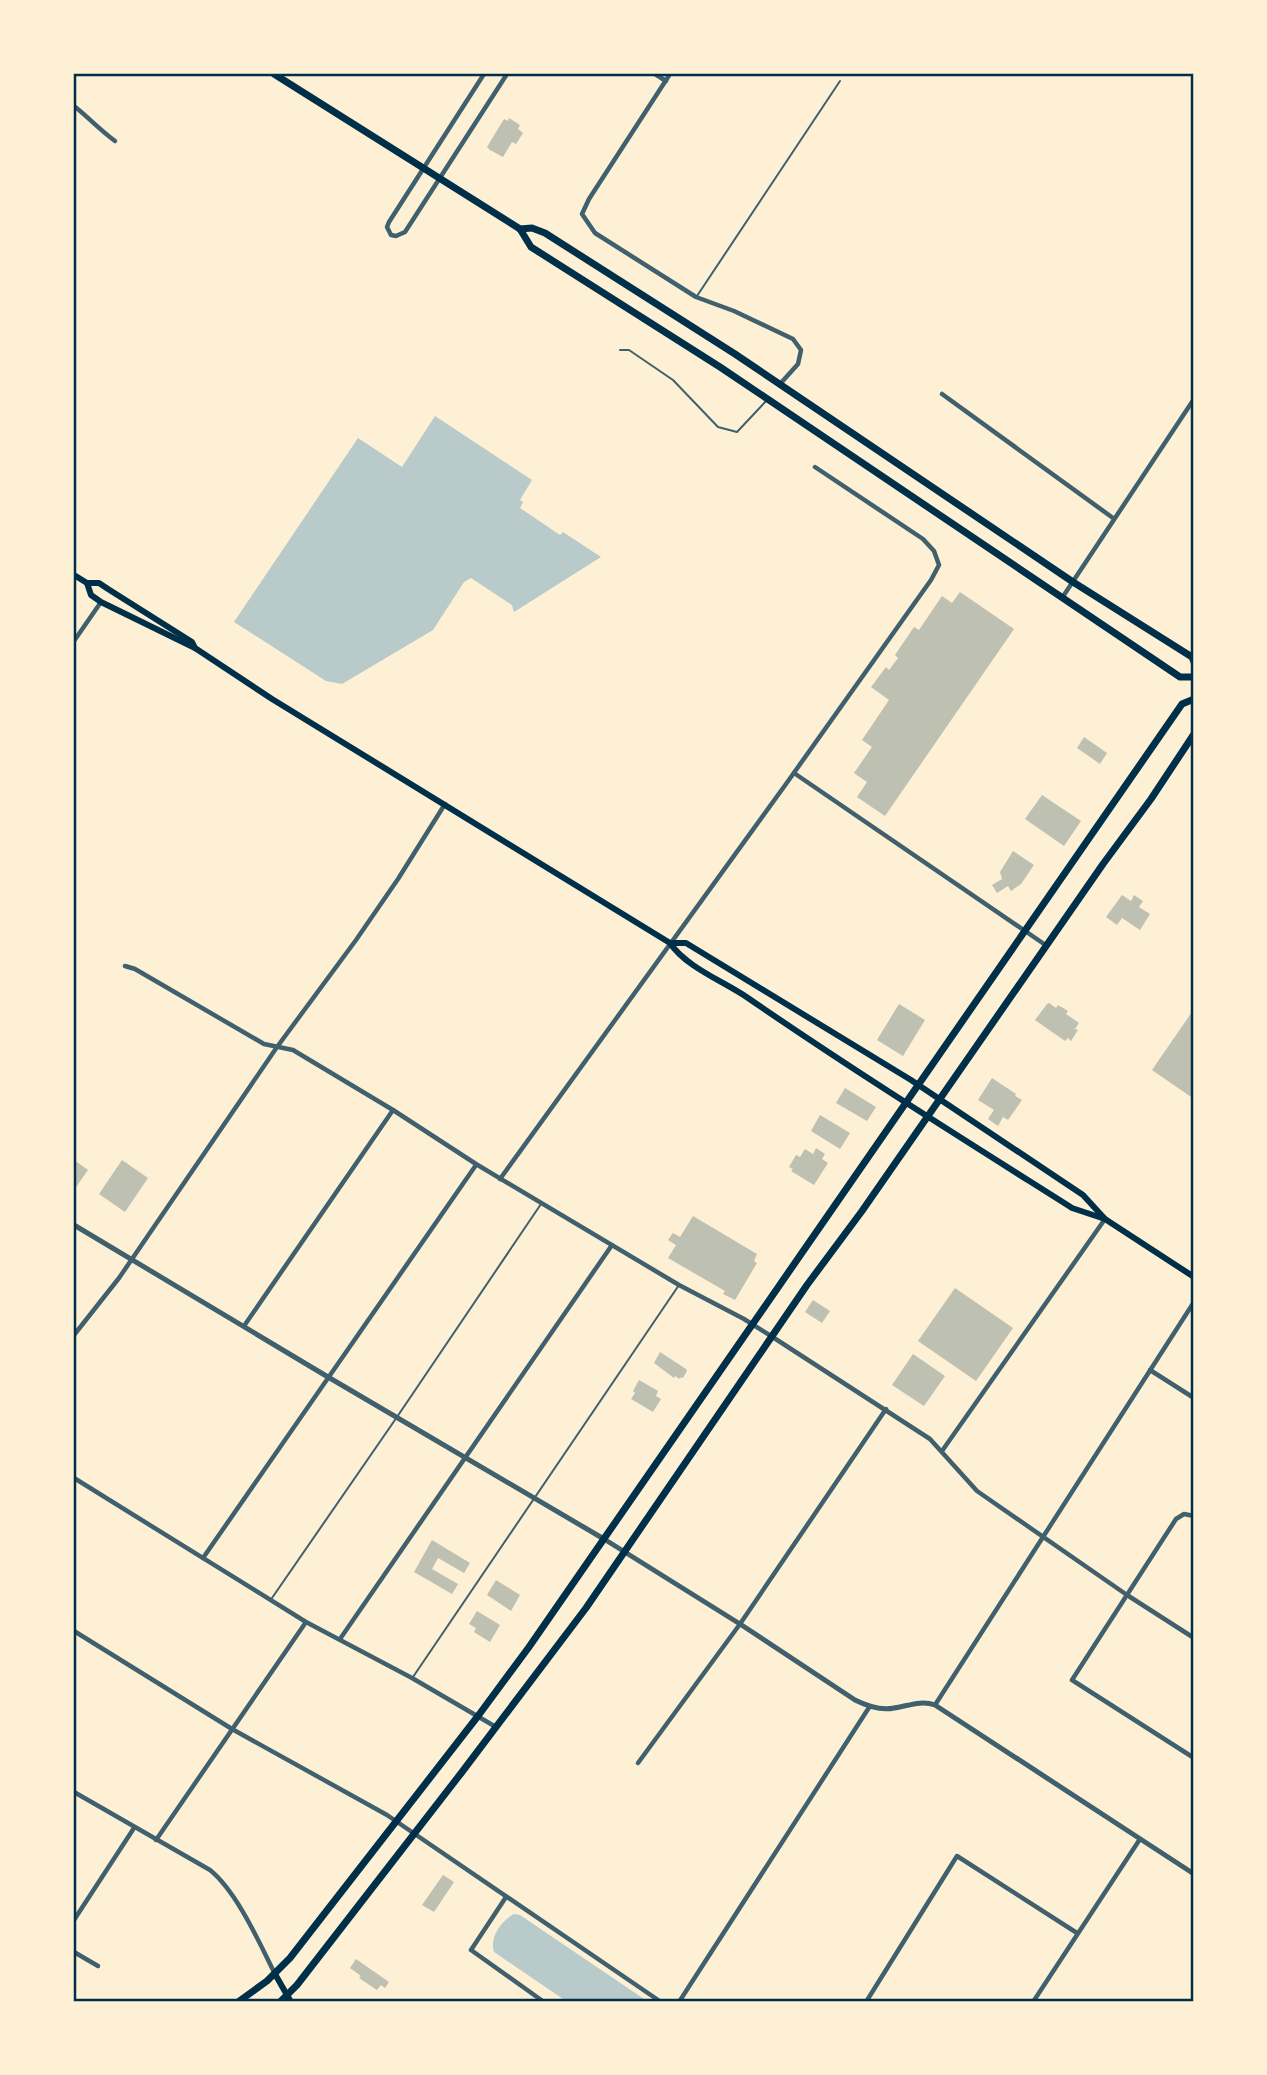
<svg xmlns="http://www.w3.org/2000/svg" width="1267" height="2075" font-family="Signika,sans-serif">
  <rect width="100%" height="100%" fill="#fdf0d5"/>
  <g fill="#b9caca">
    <polygon points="435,416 532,480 520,500 523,502 520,508 560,535 563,532 601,557 514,612 512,605 471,578 464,582 433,630 342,684 326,681 234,622 358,438 402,467"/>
    <path d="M514,1914L520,1915L647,2001H566L494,1952C489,1938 501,1921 514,1914Z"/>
  </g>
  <g fill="#bec0b2">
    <polygon points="509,118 520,125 518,129 523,133 516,144 512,142 503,157 490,150 487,147 504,119 508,121"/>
    <polygon points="960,592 1014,629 885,816 857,797 867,782 854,773 872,747 862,740 889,700 871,687 886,667 889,670 898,658 895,655 914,627 919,630 942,596 952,603"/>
    <polygon points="1084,737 1107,753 1100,764 1077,748"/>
    <polygon points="1042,795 1081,821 1064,846 1025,819"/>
    <polygon points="1013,851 1034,865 1021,884 1011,891 1008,886 997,893 992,885 1002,879 1000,872"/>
    <polygon points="1122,895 1131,901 1134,895 1143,901 1139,907 1150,914 1140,930 1122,918 1117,925 1106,917"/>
    <polygon points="1049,1003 1056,1008 1058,1005 1068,1011 1066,1014 1079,1023 1075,1029 1078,1030 1071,1041 1068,1038 1065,1041 1035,1020 1047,1004"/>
    <polygon points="899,1004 925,1020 903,1056 877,1040"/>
    <polygon points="1194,1009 1194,1099 1152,1070"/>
    <polygon points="992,1078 1016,1094 1015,1096 1022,1100 1008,1120 1003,1117 998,1126 988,1119 994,1110 978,1100"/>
    <polygon points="845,1088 876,1107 867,1121 836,1103"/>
    <polygon points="820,1115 850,1133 840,1149 811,1131"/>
    <polygon points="816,1148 825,1154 822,1159 828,1163 814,1185 791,1171 793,1169 789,1167 796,1155 800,1157 805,1149 813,1154"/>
    <polygon points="74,1160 88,1170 74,1190"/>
    <polygon points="122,1160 148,1178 125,1212 99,1194"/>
    <polygon points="693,1216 757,1254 754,1261 757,1263 735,1300 723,1294 725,1291 668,1258 676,1245 668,1240 673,1233 680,1237"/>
    <polygon points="955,1288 1013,1328 976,1381 918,1341"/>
    <polygon points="813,1300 830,1311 822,1323 805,1312"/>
    <polygon points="660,1352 686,1369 687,1371 683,1378 681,1377 680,1379 675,1376 674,1378 654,1363"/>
    <polygon points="913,1354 945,1376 924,1406 892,1385"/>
    <polygon points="639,1380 658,1391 656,1396 661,1399 653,1412 631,1399 635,1393 633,1391"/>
    <polygon points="432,1540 470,1563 464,1573 438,1558 432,1569 458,1584 452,1594 414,1572"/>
    <polygon points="496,1580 520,1595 511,1611 487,1595"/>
    <polygon points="477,1611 500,1625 490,1642 474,1632 476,1628 469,1624"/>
    <polygon points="443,1875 454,1882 434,1912 422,1905"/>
    <polygon points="356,1959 389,1982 385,1988 381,1985 377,1990 359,1978 361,1976 350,1968"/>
  </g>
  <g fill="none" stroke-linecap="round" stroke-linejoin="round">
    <g stroke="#3f606c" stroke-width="2">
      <polyline points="697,296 840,81"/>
      <polyline points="620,350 629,350 673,380 718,427 737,432 767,400"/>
      <polyline points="272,1598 397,1417 541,1204"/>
      <polyline points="413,1677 679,1285"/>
    </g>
    <g stroke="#3f606c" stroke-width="4.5">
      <polyline points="484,74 389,222 387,227 391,235 396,236 405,232 507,74"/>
      <polyline points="655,74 666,81"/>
      <polyline points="670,74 589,199 582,214 595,233 696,297 734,311 793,339 801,350 798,364 780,384"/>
      <path d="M74,106C88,117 100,130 115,141"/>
      <polyline points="942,394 1113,518"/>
      <polyline points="1062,598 1194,399"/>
      <polyline points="74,641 101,602"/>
      <polyline points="794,773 1047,946"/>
      <polyline points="125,966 135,969 264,1044 293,1050 393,1110 476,1164 679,1285 744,1319 771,1336 930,1439 977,1491 1127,1595 1194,1638"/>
      <polyline points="500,1179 786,784 931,580 939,565 934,551 923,539 815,467"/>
      <polyline points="244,1326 393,1110"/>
      <polyline points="74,1335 119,1278 277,1047 356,940 398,879 445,804"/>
      <polyline points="1150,1370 1194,1398"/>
      <polyline points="942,1451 1105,1219"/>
      <polyline points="74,1478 306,1622 412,1678 496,1727"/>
      <polyline points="1194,1516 1184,1514 1176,1519 1072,1680 1194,1758"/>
      <polyline points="203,1558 476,1165"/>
      <polyline points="74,1631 232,1729 387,1815 661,2002"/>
      <polyline points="340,1639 612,1245"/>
      <polyline points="935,1705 1194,1302"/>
      <polyline points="638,1763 740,1624 886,1409"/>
      <path d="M74,1792L210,1870C237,1892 259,1942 275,1974"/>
      <polyline points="156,1840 306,1622"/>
      <polyline points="506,1897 471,1950 544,2002"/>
      <polyline points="74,1920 134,1828"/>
      <polyline points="74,1952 98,1966"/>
      <polyline points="679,2002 870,1706"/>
      <polyline points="866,2002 957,1856 1077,1933"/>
      <polyline points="1033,2002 1140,1839"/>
    </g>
    <path stroke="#3f606c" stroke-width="5" d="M74,1225L328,1377L604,1539L740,1624L855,1700C867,1706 880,1711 894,1708C908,1706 921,1700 935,1705L1194,1874"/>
    <g stroke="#003049" stroke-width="6">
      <polyline points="74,575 87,583 99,583 108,589 192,642 195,648"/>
      <path d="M87,583L91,595L101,602L195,648L272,699L670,943C686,967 723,981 748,998C854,1071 963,1139 1072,1208L1105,1219"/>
      <polyline points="670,943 686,943 911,1080 1083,1195 1105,1219 1194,1277"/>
      <polyline points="275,1974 291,2002"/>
    </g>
    <g stroke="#003049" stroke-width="7">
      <polyline points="274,74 520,229 531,247 720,367 1180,677 1194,677"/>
      <polyline points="520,229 532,228 545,233 735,354 1073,582 1192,657 1194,662"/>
      <polyline points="238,2002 267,1981 290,1958 478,1716 529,1647 1182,704 1194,699"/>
      <polyline points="280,2002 297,1985 462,1772 586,1608 807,1285 862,1211 1103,864 1151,799 1194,734"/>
    </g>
  </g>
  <rect width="1267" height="2075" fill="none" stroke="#fdf0d5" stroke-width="150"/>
  <rect x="75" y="75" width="1117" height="1925" fill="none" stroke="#003049" stroke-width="2.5"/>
</svg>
